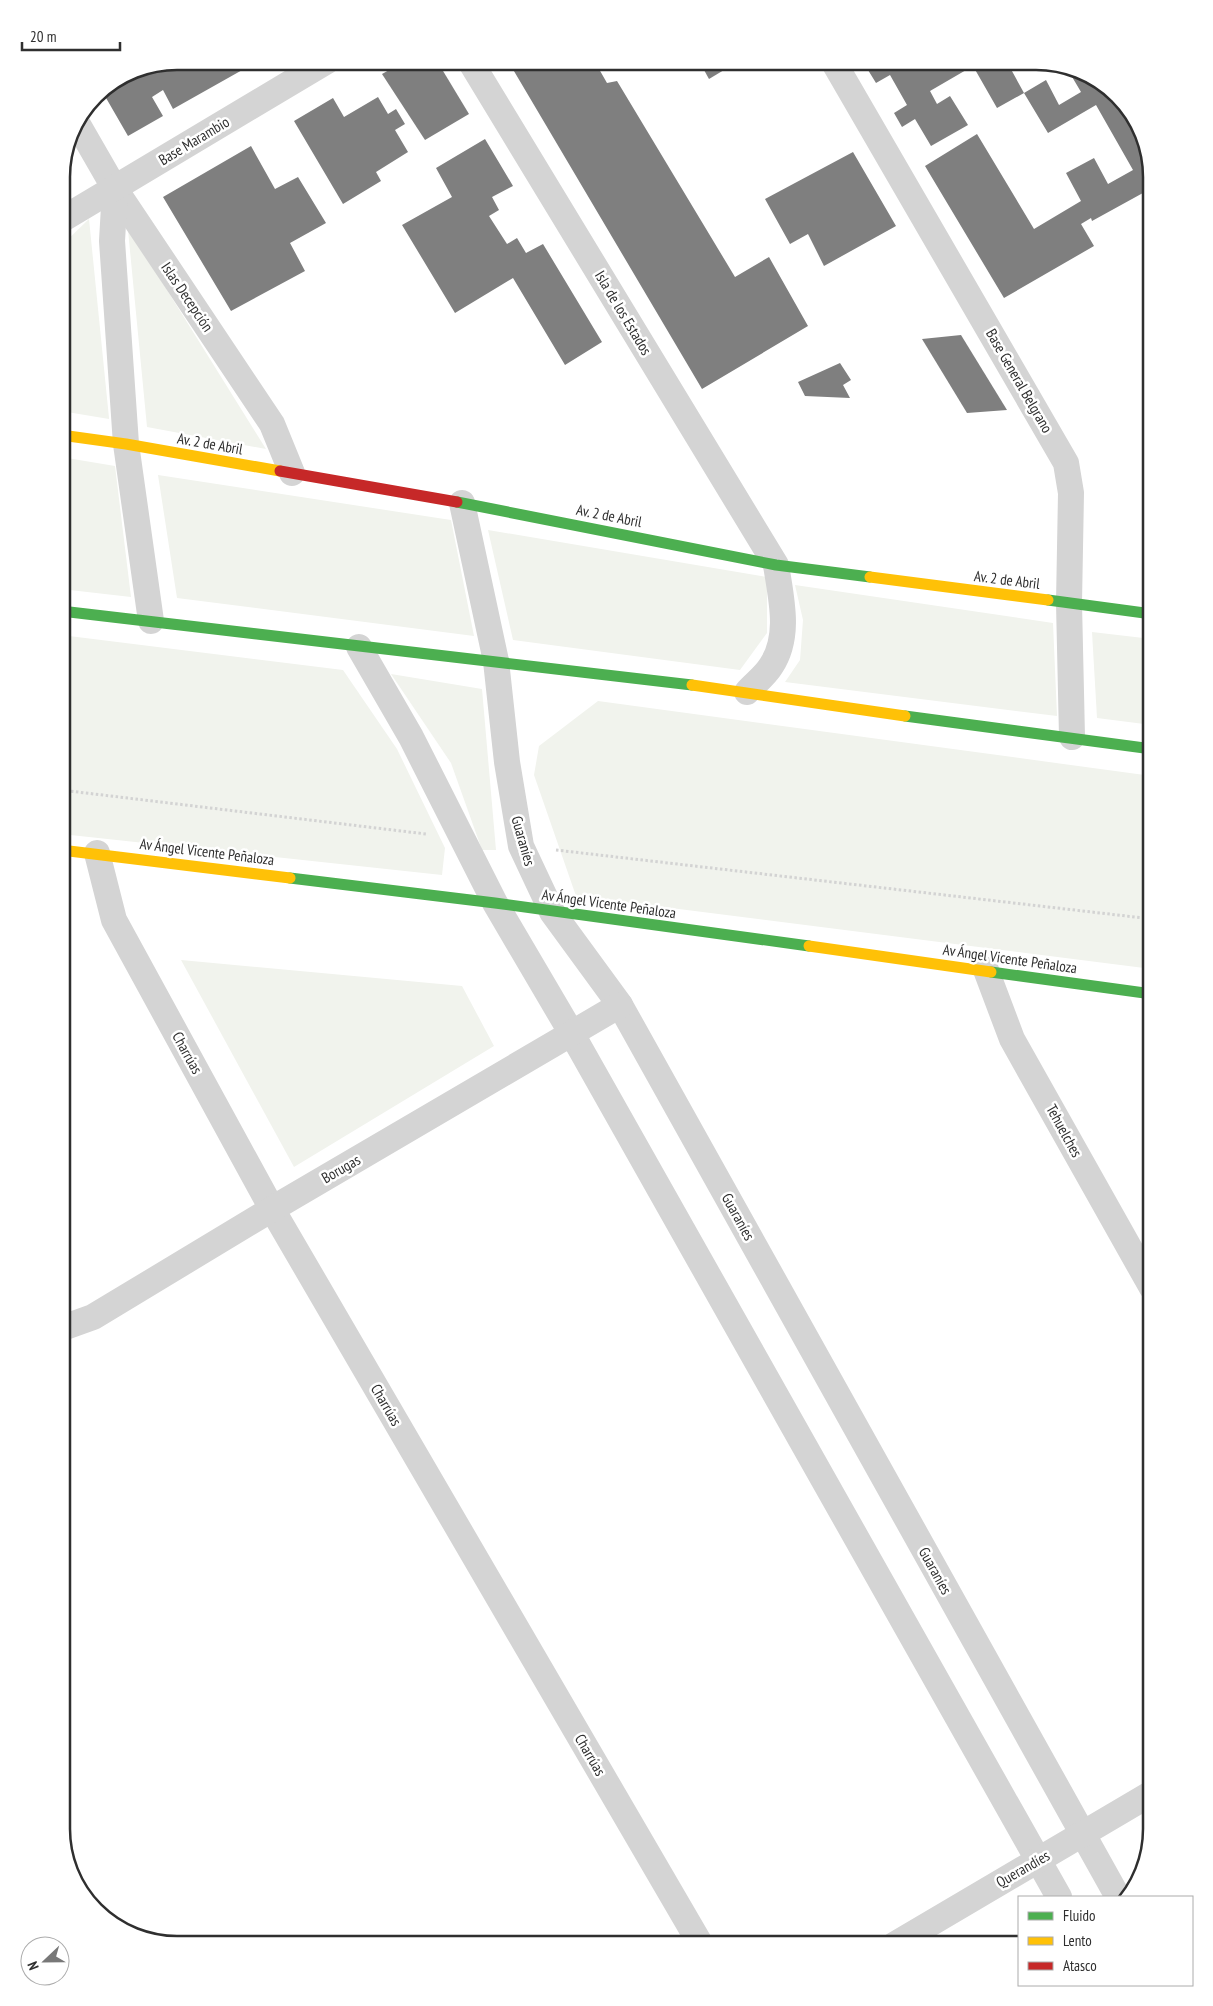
<svg xmlns="http://www.w3.org/2000/svg" width="1213" height="2006" font-family="'PT Sans Narrow',sans-serif">
  <rect width="100%" height="100%" fill="#fff"/>
  <g fill="#f1f3ed">
    <polygon points="89,219 109,418 109,419 61,411 61,246"/>
    <polygon points="128,230 134,237 266,449 147,427"/>
    <polygon points="61,457 115,466 131,597 61,589"/>
    <polygon points="158,475 451,520 474,636 177,598"/>
    <polygon points="488,530 767,577 767,633 740,670 513,640"/>
    <polygon points="795,585 1053,623 1057,716 785,682 800,660 803,620"/>
    <polygon points="1092,632 1152,639 1152,725 1097,718"/>
    <polygon points="61,635 343,670 397,749 445,848 442,875 61,834"/>
    <polygon points="391,674 482,689 496,850 482,850 451,763"/>
    <polygon points="598,701 1152,776 1152,969 576,896 534,775 539,746"/>
    <polygon points="181,960 462,986 494,1046 294,1167"/>
  </g>
  <g fill="#7f7f7f">
    <polygon points="177,61 258,61 173,109 163,90 152,97 163,116 128,136 102,91 133,70"/>
    <polygon points="405,61 437,61 469,114 425,140 382,74"/>
    <polygon points="508,61 611,61 599,69 607,83 617,81 735,277 769,257 808,326 702,389"/>
    <polygon points="699,61 739,61 709,79"/>
    <polygon points="882,61 930,61 935,69 947,61 1007,62 1024,93 1046,80 1059,105 1081,92 1068,70 1100,81 1140,126 1152,177 1152,188 1092,221 1091,218 1081,224 1094,246 1004,298 925,166 977,134 1034,229 1081,201 1066,173 1094,158 1108,184 1133,170 1096,105 1048,133 1024,93 997,108 973,66 930,91 937,104 950,96 968,125 931,146 915,119 902,127 894,113 907,105 890,75 876,83 868,70"/>
    <polygon points="378,97 388,114 396,109 405,124 395,130 408,152 376,172 381,181 343,204 294,121 333,98 344,117"/>
    <polygon points="485,139 513,186 492,197 499,210 489,216 507,244 517,238 526,253 543,244 602,342 565,365 513,278 455,313 402,225 452,197 436,168"/>
    <polygon points="251,146 275,189 298,177 326,223 290,243 305,271 231,311 163,197"/>
    <polygon points="853,152 896,226 824,266 808,234 790,244 765,199"/>
    <polygon points="961,335 1007,410 967,413 922,339"/>
    <polygon points="840,363 851,380 843,385 850,398 805,396 798,382"/>
  </g>
  <g fill="none" stroke-linecap="round" stroke-linejoin="round">
    <g stroke="#d3d3d3" stroke-width="3" stroke-dasharray="2.5 2.5" stroke-linecap="butt">
      <polyline points="61,790 426,834"/>
      <polyline points="556,850 1152,919"/>
    </g>
    <g stroke="#d4d4d4" stroke-width="26">
      <path d="M470,61L776,565C781,598 791,636 771,666C765,676 754,684 747,692"/>
      <polyline points="833,61 1066,463 1071,493 1069,603 1072,737"/>
      <polyline points="77,123 115,189 272,424 292,473"/>
      <polyline points="115,189 112,241 126,444 151,621"/>
      <polyline points="61,220 327,61"/>
      <polyline points="462,503 496,661 507,762 521,846 552,912 620,1005 1118,1897"/>
      <polyline points="359,647 411,737 495,903 572,1034 1059,1897"/>
      <polyline points="97,853 114,920 272,1209 701,1945"/>
      <polyline points="986,970 1012,1039 1152,1288"/>
      <polyline points="61,1327 68,1326 93,1317 272,1209 620,1005"/>
      <polyline points="894,1945 1152,1793"/>
    </g>
    <g stroke="#4caf50" stroke-width="11">
      <polyline points="457,502 776,565 870,577"/>
      <polyline points="1048,600 1152,614"/>
      <polyline points="61,611 692,685"/>
      <polyline points="905,716 1152,749"/>
      <polyline points="290,878 495,903 809,946"/>
      <polyline points="991,972 1152,994"/>
    </g>
    <g stroke="#ffc107" stroke-width="11">
      <polyline points="61,435 126,444 280,471"/>
      <polyline points="870,577 1048,600"/>
      <polyline points="692,685 905,716"/>
      <polyline points="61,850 290,878"/>
      <polyline points="809,946 991,972"/>
    </g>
    <polyline stroke="#c62828" stroke-width="11" points="280,471 457,502"/>
  </g>
  <g text-anchor="middle" stroke-width="5" stroke-linejoin="round" paint-order="stroke">
    <g font-size="15" fill="#2f2f2f" stroke="#fff">
      <text transform="translate(194 141) rotate(-31)" y="5">Base Marambio</text>
      <text transform="translate(187 297) rotate(56)" y="5">Islas Decepción</text>
      <text transform="translate(623 313) rotate(59)" y="5">Isla de los Estados</text>
      <text transform="translate(1019 381) rotate(60)" y="5">Base General Belgrano</text>
      <text transform="translate(210 444) rotate(10)" y="5">Av. 2 de Abril</text>
      <text transform="translate(609 516) rotate(11)" y="5">Av. 2 de Abril</text>
      <text transform="translate(1007 580) rotate(7)" y="5">Av. 2 de Abril</text>
      <text transform="translate(523 841) rotate(74)" y="5">Guaraníes</text>
      <text transform="translate(207 852) rotate(7)" y="5">Av Ángel Vicente Peñaloza</text>
      <text transform="translate(609 904) rotate(8)" y="5">Av Ángel Vicente Peñaloza</text>
      <text transform="translate(1010 959) rotate(8)" y="5">Av Ángel Vicente Peñaloza</text>
      <text transform="translate(187 1053) rotate(61)" y="5">Charrúas</text>
      <text transform="translate(1064 1131) rotate(61)" y="5">Tehuelches</text>
      <text transform="translate(341 1169) rotate(-30)" y="5">Borugas</text>
      <text transform="translate(738 1217) rotate(61)" y="5">Guaraníes</text>
      <text transform="translate(386 1405) rotate(60)" y="5">Charrúas</text>
      <text transform="translate(935 1571) rotate(61)" y="5">Guaraníes</text>
      <text transform="translate(590 1755) rotate(60)" y="5">Charrúas</text>
      <text transform="translate(1023 1869) rotate(-30)" y="5">Querandíes</text>
    </g>
  </g>
  <path d="M0 0H1213V2006H0ZM177 70H1036A107 107 0 0 1 1143 177V1829A107 107 0 0 1 1036 1936H177A107 107 0 0 1 70 1829V177A107 107 0 0 1 177 70Z" fill="#fff" fill-rule="evenodd"/>
  <path fill="none" stroke="#2f2f2f" stroke-width="2.5" d="M177 70H1036A107 107 0 0 1 1143 177V1829A107 107 0 0 1 1036 1936H177A107 107 0 0 1 70 1829V177A107 107 0 0 1 177 70Z"/>
  <rect x="1018" y="1896" width="175" height="90" fill="#ffffff" stroke="#acacac"/>
  <rect x="1028" y="1912" width="25" height="8" fill="#4caf50" stroke="#acacac"/>
  <text x="1063" y="1921" font-size="15" fill="#2f2f2f">Fluido</text>
  <rect x="1028" y="1937" width="25" height="8" fill="#ffc107" stroke="#acacac"/>
  <text x="1063" y="1946" font-size="15" fill="#2f2f2f">Lento</text>
  <rect x="1028" y="1962" width="25" height="8" fill="#c62828" stroke="#acacac"/>
  <text x="1063" y="1971" font-size="15" fill="#2f2f2f">Atasco</text>
  <g transform="translate(45 1961) rotate(248)"><circle r="24" fill="#ffffff" stroke="#acacac"/>
  <path d="M0-4L9 19L0 12L-9 19Z" fill="#787878"/>
  <text y="-8" font-size="14" font-weight="bold" text-anchor="middle" fill="#2f2f2f">N</text>
  </g>
  <path d="M22 42v8h98v-8" fill="none" stroke="#2f2f2f" stroke-width="2.5"/>
  <text x="30" y="42" font-size="15" fill="#2f2f2f" stroke="#ffffff" stroke-width="4" paint-order="stroke">20 m</text>
</svg>
